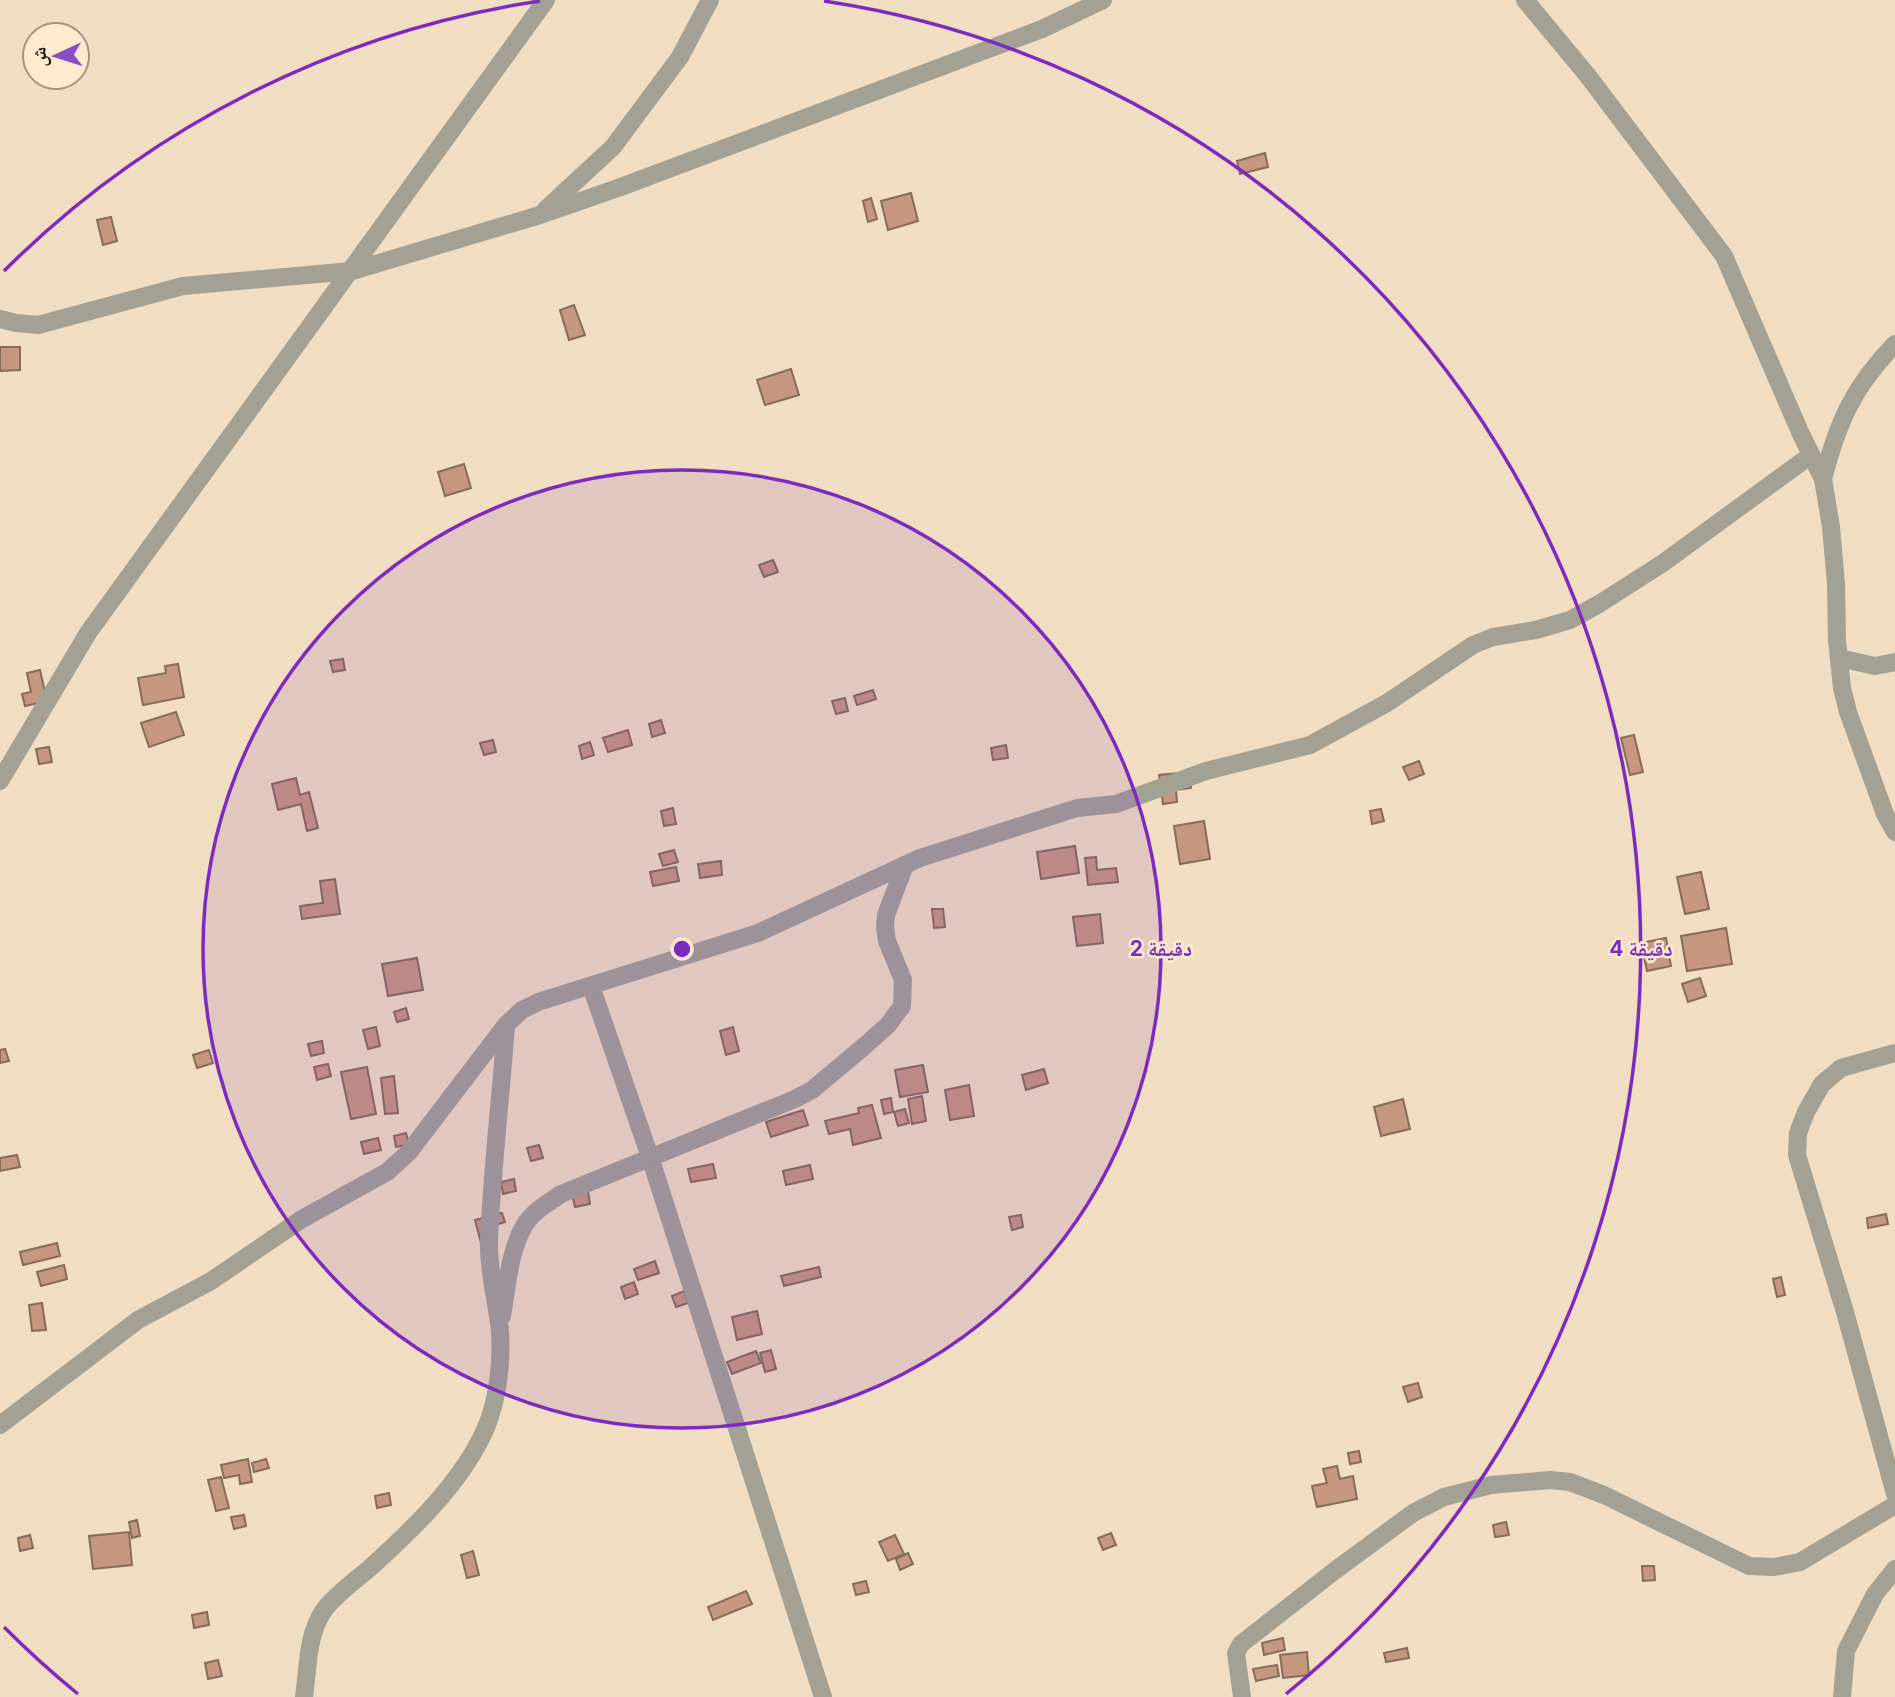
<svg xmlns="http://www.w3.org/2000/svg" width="1895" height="1697" font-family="Inter,'Noto Naskh Arabic',sans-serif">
  <rect width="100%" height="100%" fill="#f1ddc1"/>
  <g fill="#c5977f" stroke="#876b5b" stroke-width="2">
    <polygon points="1265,153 1268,167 1240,174 1237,161"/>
    <polygon points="911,193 918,221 888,230 881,201"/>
    <polygon points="871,198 877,219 868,222 863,201"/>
    <polygon points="111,217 117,241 103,245 97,220"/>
    <polygon points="574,305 585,335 569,340 560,310"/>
    <polygon points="0,347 20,347 20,370 0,371"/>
    <polygon points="791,369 799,395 765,405 757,380"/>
    <polygon points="464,464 471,488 445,496 438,472"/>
    <polygon points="773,560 778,572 764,577 759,565"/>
    <polygon points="343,659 345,670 333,672 330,661"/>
    <polygon points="178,664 184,697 143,705 138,678 166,673 165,666"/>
    <polygon points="40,670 47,701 25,706 22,694 31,692 27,673"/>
    <polygon points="873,690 876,699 857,705 854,696"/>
    <polygon points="845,698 848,711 836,714 832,701"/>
    <polygon points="176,712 184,735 149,747 141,723"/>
    <polygon points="661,720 665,733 652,737 649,724"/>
    <polygon points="628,730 632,745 608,752 603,738"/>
    <polygon points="1634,735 1643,772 1630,775 1621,738"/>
    <polygon points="493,740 496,752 484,755 480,743"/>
    <polygon points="590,742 594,755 582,759 579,746"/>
    <polygon points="1006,745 1008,758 993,760 991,748"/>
    <polygon points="49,747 52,762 39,764 36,749"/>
    <polygon points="1419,761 1424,774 1409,780 1403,767"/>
    <polygon points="1189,772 1191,788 1176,790 1177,802 1163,804 1159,775"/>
    <polygon points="296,778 300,795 309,792 318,828 307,831 301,804 278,810 272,784"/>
    <polygon points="673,808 676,824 664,826 661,811"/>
    <polygon points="1381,809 1384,821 1372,824 1370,811"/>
    <polygon points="1204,821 1210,859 1180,864 1174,826"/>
    <polygon points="1075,846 1079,873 1041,879 1037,852"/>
    <polygon points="674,850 678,862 663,866 659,854"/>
    <polygon points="1096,857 1097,870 1116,868 1118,882 1088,885 1085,858"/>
    <polygon points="721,861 722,875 700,878 698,864"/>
    <polygon points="676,867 679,881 653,886 650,872"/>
    <polygon points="1701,872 1709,909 1685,914 1677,877"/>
    <polygon points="335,879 340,914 302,919 300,906 323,903 320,881"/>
    <polygon points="932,909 943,909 945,927 934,928"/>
    <polygon points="1100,914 1103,943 1077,946 1073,917"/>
    <polygon points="1726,928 1732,964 1687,971 1681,936"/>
    <polygon points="1666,938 1671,966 1647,971 1641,943"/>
    <polygon points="417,958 423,990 388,996 382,964"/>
    <polygon points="1700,978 1706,996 1688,1002 1682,984"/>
    <polygon points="406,1008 409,1019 397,1022 394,1012"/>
    <polygon points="376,1027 380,1046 368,1049 363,1030"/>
    <polygon points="733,1027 739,1051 726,1055 720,1031"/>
    <polygon points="322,1041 324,1053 311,1056 308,1044"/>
    <polygon points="5,1049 9,1061 0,1063 0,1050"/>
    <polygon points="209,1050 213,1063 197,1068 193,1055"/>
    <polygon points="328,1064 331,1076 317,1080 314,1067"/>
    <polygon points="923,1065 928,1092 900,1097 895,1070"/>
    <polygon points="367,1067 376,1114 351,1119 341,1072"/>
    <polygon points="1044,1069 1048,1083 1026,1090 1022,1075"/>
    <polygon points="394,1076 398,1113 385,1114 381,1078"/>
    <polygon points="969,1085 974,1116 950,1120 945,1090"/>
    <polygon points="922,1096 926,1121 912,1124 908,1099"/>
    <polygon points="891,1098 893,1112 884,1114 881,1100"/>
    <polygon points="1403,1099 1410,1129 1381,1136 1374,1107"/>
    <polygon points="872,1105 881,1138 853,1145 850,1129 829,1134 825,1121 859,1113 858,1108"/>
    <polygon points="905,1109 909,1123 898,1126 894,1112"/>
    <polygon points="803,1110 808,1125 771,1137 766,1122"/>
    <polygon points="406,1133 409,1144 396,1147 394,1136"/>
    <polygon points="378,1138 381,1150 364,1154 361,1142"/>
    <polygon points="539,1145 543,1158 531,1161 527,1148"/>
    <polygon points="17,1155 20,1167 0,1171 0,1158"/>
    <polygon points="713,1164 716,1178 691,1182 688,1169"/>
    <polygon points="810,1165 813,1179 786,1185 783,1171"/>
    <polygon points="514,1179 516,1191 503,1194 501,1182"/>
    <polygon points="588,1191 590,1204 575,1207 572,1195"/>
    <polygon points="502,1213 505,1222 492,1226 481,1243 475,1220"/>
    <polygon points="1886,1214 1888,1224 1868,1228 1867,1218"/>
    <polygon points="1021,1215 1023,1227 1012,1230 1009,1217"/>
    <polygon points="57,1243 60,1256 23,1265 20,1252"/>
    <polygon points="655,1261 659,1273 638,1280 634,1269"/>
    <polygon points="64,1265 67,1279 41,1286 37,1272"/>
    <polygon points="819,1267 821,1277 784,1286 781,1276"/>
    <polygon points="1781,1277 1785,1295 1777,1297 1773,1279"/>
    <polygon points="634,1282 638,1294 625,1299 621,1287"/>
    <polygon points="684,1291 688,1303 676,1307 672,1296"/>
    <polygon points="42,1303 46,1330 32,1331 29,1305"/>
    <polygon points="757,1311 762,1334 737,1340 732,1317"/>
    <polygon points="771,1350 776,1369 765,1372 760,1353"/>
    <polygon points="756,1351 761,1363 732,1374 727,1362"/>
    <polygon points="1418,1383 1422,1397 1408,1402 1403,1387"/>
    <polygon points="1359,1451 1361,1462 1350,1464 1348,1453"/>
    <polygon points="248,1459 252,1482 240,1484 239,1475 224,1478 221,1465"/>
    <polygon points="266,1459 269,1468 254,1472 252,1463"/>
    <polygon points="1337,1466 1340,1479 1353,1476 1357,1499 1317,1507 1312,1486 1327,1483 1323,1469"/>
    <polygon points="221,1477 229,1508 216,1511 208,1480"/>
    <polygon points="389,1493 391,1505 377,1508 375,1496"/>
    <polygon points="244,1515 246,1526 234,1529 231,1517"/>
    <polygon points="137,1520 140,1536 132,1538 129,1522"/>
    <polygon points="1506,1522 1509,1535 1495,1537 1493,1525"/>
    <polygon points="129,1532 132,1565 93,1569 89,1536"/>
    <polygon points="1111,1533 1116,1545 1103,1550 1098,1538"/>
    <polygon points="30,1535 33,1548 20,1551 18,1538"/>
    <polygon points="895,1535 904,1554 888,1561 879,1542"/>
    <polygon points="473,1551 479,1575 467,1578 461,1555"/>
    <polygon points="908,1553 913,1564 900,1570 896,1559"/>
    <polygon points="1642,1566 1654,1566 1655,1580 1643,1581"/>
    <polygon points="866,1581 869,1592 856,1595 853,1584"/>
    <polygon points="746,1591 752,1604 713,1620 708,1607"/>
    <polygon points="207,1612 209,1625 194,1628 192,1615"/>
    <polygon points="1283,1638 1285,1650 1264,1655 1262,1643"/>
    <polygon points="1407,1648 1409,1658 1386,1662 1384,1653"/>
    <polygon points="1307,1652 1309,1675 1283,1678 1280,1655"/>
    <polygon points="218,1660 222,1676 208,1679 205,1663"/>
    <polygon points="1277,1665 1279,1676 1256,1681 1253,1669"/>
  </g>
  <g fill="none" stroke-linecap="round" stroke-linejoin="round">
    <g stroke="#a2a194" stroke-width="18">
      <polyline points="1525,0 1588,76 1724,256 1800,432 1823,479 1831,527 1836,584 1837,641 1842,688 1848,712 1885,814 1895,832"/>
      <polyline points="545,210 613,147 680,57 710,0"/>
      <polyline points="0,319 16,323 38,325 183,286 352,271 540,215 618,188 1042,29 1103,0"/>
      <path d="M1823,479C1838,422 1853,387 1895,344"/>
      <polyline points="1839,658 1875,666 1895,662"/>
      <polyline points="0,781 88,633 546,0"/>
      <polyline points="591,986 650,1157 823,1697"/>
      <polyline points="1895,1053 1841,1068 1822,1084 1806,1112 1798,1133 1797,1155 1845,1312 1895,1494"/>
      <path d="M502,1316C507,1288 509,1252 524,1226C532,1212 548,1203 561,1194L795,1099L812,1090L861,1049L888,1025L902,1006L903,980L887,941L885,927L886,915L905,865"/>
      <polyline points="0,1425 138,1320 211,1281 302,1219 387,1172 409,1152 506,1025 522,1010 538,1002 758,933 920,858 1077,808 1116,804 1206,771 1310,745 1387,703 1473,645 1493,637 1536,630 1570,620 1599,604 1663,563 1811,455"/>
      <path d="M304,1697C308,1669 307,1634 324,1610C336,1594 356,1580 371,1567C414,1528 461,1483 485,1430C498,1400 502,1362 500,1331C497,1301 488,1272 489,1241C492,1169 501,1097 506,1025"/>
      <polyline points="1242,1697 1236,1653 1241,1644 1333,1572 1413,1513 1444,1497 1491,1485 1550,1480 1570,1482 1604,1495 1749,1566 1774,1567 1800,1562 1895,1505"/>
      <polyline points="1842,1697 1846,1651 1875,1594 1895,1569"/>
    </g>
  </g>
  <circle cx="682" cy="949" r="479" fill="#7b2cbf" fill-opacity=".12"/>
  <g fill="none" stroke="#7b2cbf" stroke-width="3.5">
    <circle cx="682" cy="949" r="479"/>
    <path d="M78 1694A959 959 0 0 1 4 1627M4 271A959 959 0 0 1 540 1M824 1A959 959 0 0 1 1286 1694"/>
  </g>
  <circle cx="682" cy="949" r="10" fill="#7b2cbf" stroke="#feeace" stroke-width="3.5"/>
  <g font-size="21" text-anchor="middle" font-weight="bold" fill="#7b2cbf" stroke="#feeace" stroke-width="5" stroke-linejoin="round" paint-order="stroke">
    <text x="1161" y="956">2 دقيقة</text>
    <text x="1641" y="956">4 دقيقة</text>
  </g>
  <g transform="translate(56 56) rotate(266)"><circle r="33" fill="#feeace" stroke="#a59681" stroke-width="2"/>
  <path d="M0-5L12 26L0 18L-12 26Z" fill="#884ec4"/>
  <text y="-10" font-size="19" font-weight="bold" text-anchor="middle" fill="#20190e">ش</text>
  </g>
</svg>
